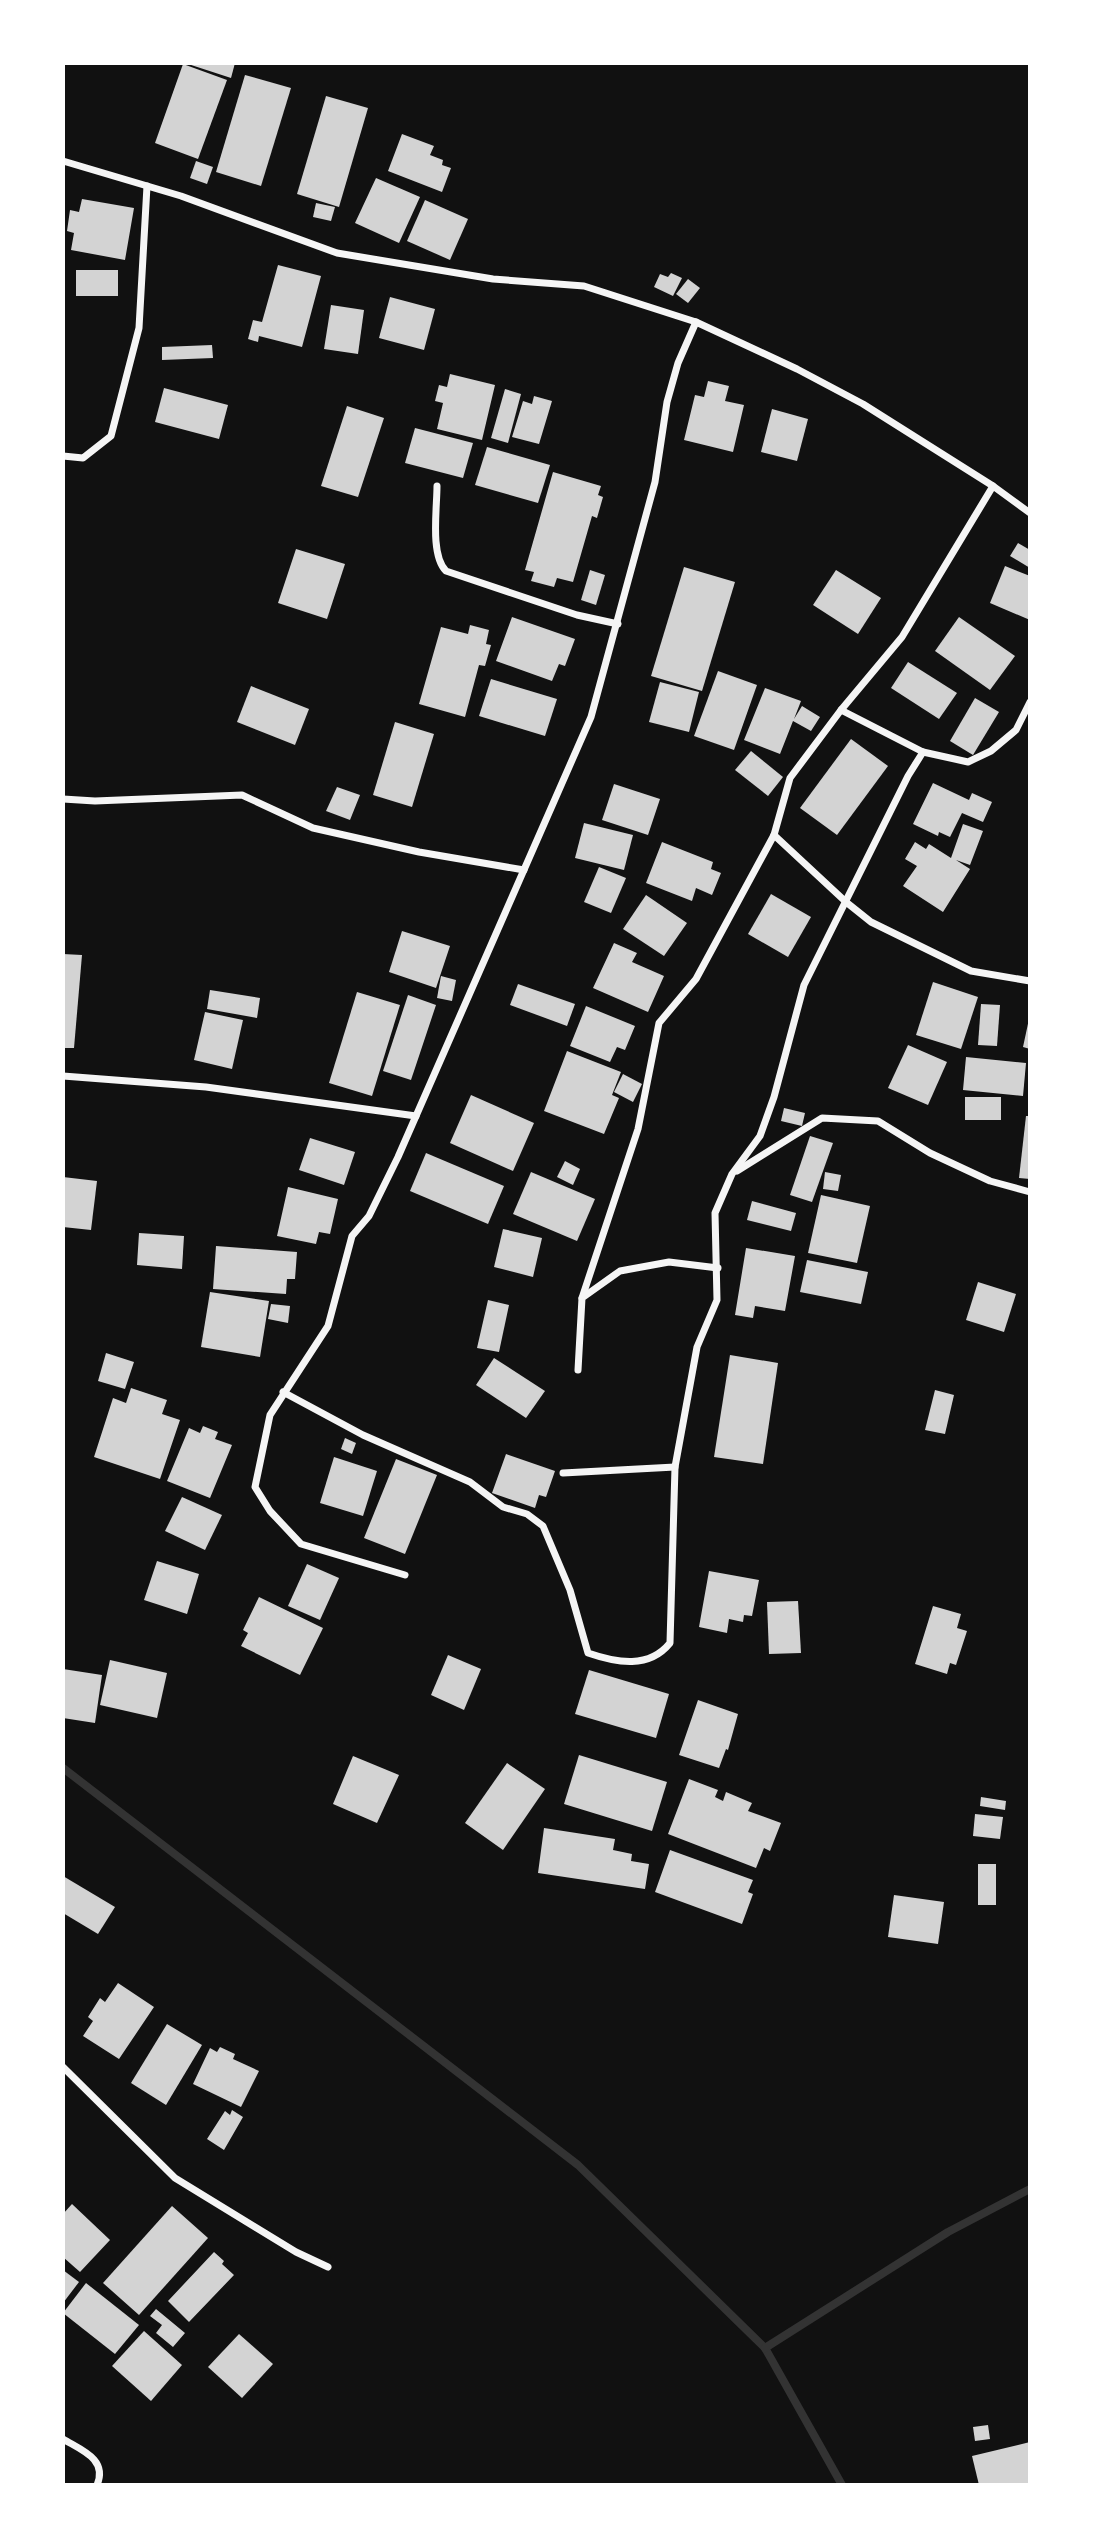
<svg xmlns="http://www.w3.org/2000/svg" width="1093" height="2548" font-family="Karla,sans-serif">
  <rect width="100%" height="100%" fill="#111"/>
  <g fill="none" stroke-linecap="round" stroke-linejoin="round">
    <g stroke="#333" stroke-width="8">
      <polyline points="63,1768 578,2165 765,2348 842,2485"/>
      <polyline points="765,2348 948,2232 1030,2189"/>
    </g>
  </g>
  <g fill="#d3d3d3">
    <polygon points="185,63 235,63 231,78"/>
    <polygon points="183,64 227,80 198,159 155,143"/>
    <polygon points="245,75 291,88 261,186 216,172"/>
    <polygon points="326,96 368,108 339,207 297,194"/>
    <polygon points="402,134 434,146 430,155 443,160 442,165 451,168 442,192 388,171"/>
    <polygon points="196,161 213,167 207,184 190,178"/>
    <polygon points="376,178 420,197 399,243 355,223"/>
    <polygon points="82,199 134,208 125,260 71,250 74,233 67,231 70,210 79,212"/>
    <polygon points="425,200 468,219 450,260 407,241"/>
    <polygon points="316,203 335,207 331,221 313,217"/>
    <polygon points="278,265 321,276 302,347 259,336 258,342 248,339 253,320 262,322"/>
    <rect x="76" y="270" width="42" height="26"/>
    <polygon points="671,273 682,278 673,296 654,287 660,274 668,277"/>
    <polygon points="688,279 700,288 688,303 676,294"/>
    <polygon points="390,297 435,309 424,350 379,338"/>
    <polygon points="331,305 364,310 358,354 324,349"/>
    <polygon points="212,345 213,358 162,360 162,347"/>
    <polygon points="450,374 495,385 482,440 437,429 443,403 435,401 439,385 447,387"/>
    <polygon points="708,381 729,386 725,401 744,405 733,452 684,440 695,395 704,397"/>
    <polygon points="164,388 228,405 219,439 155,422"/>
    <polygon points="505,389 521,394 508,443 491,438"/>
    <polygon points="534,396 552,401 539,444 512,437 523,401 532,404"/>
    <polygon points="347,406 384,418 358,497 321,486"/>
    <polygon points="772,409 808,419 797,461 761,452"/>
    <polygon points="415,428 473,443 463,478 405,463"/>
    <polygon points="487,447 550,465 538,503 475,485"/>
    <polygon points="553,472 601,486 598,495 603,497 597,518 592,516 573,582 557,578 554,587 531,581 534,572 525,570"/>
    <polygon points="1018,543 1030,550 1030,568 1010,556"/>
    <polygon points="296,549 345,564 327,619 278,603"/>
    <polygon points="1005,566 1030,576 1030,620 990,603"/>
    <polygon points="684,567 735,582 702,691 651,676"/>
    <polygon points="590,570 605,575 596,605 581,600"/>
    <polygon points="836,570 881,598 858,634 813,605"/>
    <polygon points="512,617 575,639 565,666 559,664 552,681 496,661"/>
    <polygon points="959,617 1015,656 990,690 935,651"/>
    <polygon points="470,625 489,630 486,644 491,645 485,666 479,665 465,717 419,704 441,627 468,634"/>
    <polygon points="908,662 957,693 939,719 891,688"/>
    <polygon points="718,671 757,685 734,750 694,736"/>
    <polygon points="491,679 557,699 545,736 479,716"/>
    <polygon points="660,682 699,692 689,732 649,722"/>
    <polygon points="251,686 309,709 295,745 237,722"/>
    <polygon points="765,688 801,701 794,719 802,706 820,717 811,731 793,721 780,754 744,740"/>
    <polygon points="975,698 999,712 973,755 950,741"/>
    <polygon points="395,722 434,734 412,807 373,795"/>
    <polygon points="851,739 888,766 837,835 800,808"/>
    <polygon points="751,751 783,777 768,796 735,770"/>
    <polygon points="933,783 969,800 972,793 992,802 983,822 962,813 950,837 939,832 938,836 913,824"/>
    <polygon points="614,784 660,799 648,835 602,820"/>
    <polygon points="337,787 360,795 350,820 326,811"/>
    <polygon points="584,823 633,835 624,870 575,858"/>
    <polygon points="963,824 983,831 970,865 956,860 970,869 943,912 903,886 917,866 905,859 915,842 926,849 929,844 951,858"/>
    <polygon points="662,842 713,862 711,869 721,873 712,895 696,888 692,901 646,883"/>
    <polygon points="599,867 626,878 611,913 584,902"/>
    <polygon points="771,894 811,917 788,957 748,934"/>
    <polygon points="646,895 687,923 664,956 623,929"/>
    <polygon points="402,931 450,946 436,988 389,972"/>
    <polygon points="614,943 637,953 632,962 664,976 648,1012 593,988"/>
    <polygon points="63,954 82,955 74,1048 63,1048"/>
    <polygon points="441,976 456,980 452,1001 437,998"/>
    <polygon points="933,982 978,997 961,1049 916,1035"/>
    <polygon points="518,984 575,1004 567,1026 510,1005"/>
    <polygon points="210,990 260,998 257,1018 207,1009"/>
    <polygon points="357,992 400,1005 372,1096 329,1083"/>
    <polygon points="408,995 436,1005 411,1080 383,1071"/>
    <polygon points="981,1004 1000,1005 997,1046 978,1045"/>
    <polygon points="586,1006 635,1026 625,1050 617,1047 610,1062 570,1046"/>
    <polygon points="205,1012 243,1020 232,1069 194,1060"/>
    <polygon points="1029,1019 1030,1019 1030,1049 1023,1047"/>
    <polygon points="908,1045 947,1062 928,1105 888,1088"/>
    <polygon points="567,1051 621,1072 612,1095 619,1098 604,1134 544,1111"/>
    <polygon points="966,1057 1026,1063 1023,1096 963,1090"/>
    <polygon points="623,1074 642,1084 633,1102 614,1092"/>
    <polygon points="471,1095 534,1123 513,1171 450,1143"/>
    <rect x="965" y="1097" width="36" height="23"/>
    <polygon points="784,1108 805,1113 802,1126 781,1121"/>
    <polygon points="1026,1116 1030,1116 1030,1179 1019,1178"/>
    <polygon points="810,1136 833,1143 812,1202 790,1195"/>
    <polygon points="310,1138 355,1152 344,1185 299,1170"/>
    <polygon points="426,1153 504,1186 488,1224 410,1191"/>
    <polygon points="565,1161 580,1169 573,1185 557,1177"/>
    <polygon points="531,1172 595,1199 577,1241 513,1214"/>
    <polygon points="825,1172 841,1175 838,1191 823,1189"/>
    <polygon points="63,1177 97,1181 91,1230 63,1227"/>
    <polygon points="288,1187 338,1199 330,1234 319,1232 316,1244 277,1236"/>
    <polygon points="821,1195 870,1206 857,1263 808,1253"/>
    <polygon points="752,1201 796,1213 791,1231 747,1220"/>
    <polygon points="503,1229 542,1238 533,1277 494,1267"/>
    <polygon points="139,1233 184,1236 182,1269 137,1265"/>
    <polygon points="216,1246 297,1252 295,1279 287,1279 286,1294 213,1289"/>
    <polygon points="746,1248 795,1256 785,1311 755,1306 753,1318 735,1315"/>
    <polygon points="807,1260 868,1272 861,1304 800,1292"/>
    <polygon points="978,1282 1016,1294 1004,1332 966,1320"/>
    <polygon points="210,1292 269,1301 260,1357 201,1347"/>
    <polygon points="488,1300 509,1305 499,1352 477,1348"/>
    <polygon points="271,1304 290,1306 288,1323 268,1319"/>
    <polygon points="106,1353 134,1362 125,1389 98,1381"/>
    <polygon points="730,1355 778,1363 763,1464 714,1457"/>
    <polygon points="494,1358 545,1391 526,1418 476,1385"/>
    <polygon points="131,1388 167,1400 162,1414 180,1420 160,1479 94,1457 113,1398 126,1403"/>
    <polygon points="935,1390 954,1395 945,1434 925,1430"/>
    <polygon points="203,1426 218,1432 215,1439 232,1445 210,1498 167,1481 189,1428 200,1433"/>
    <polygon points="345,1438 356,1443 352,1454 341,1449"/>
    <polygon points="506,1454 555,1471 546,1497 539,1495 535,1508 492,1493"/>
    <polygon points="334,1457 377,1471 363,1516 320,1503"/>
    <polygon points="396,1459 437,1475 405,1554 364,1538"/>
    <polygon points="182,1497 222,1515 205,1550 165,1531"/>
    <polygon points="157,1561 199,1574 187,1614 144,1600"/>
    <polygon points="307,1564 339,1578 320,1620 288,1606"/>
    <polygon points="709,1571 759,1580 752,1616 744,1615 743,1622 729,1619 727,1633 699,1627"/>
    <polygon points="259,1597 323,1628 300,1675 241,1646 248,1633 243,1630"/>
    <polygon points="798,1601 801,1653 769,1654 767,1602"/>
    <polygon points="933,1606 961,1614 957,1628 967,1631 956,1665 950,1663 947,1674 915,1664"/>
    <polygon points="448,1655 481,1669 464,1710 431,1695"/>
    <polygon points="110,1660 167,1673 157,1718 100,1705"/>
    <polygon points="63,1669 102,1675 95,1723 63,1718"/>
    <polygon points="589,1670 669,1694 656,1738 575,1714"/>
    <polygon points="698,1700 738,1714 728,1750 726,1749 719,1768 679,1755"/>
    <polygon points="579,1755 667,1782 652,1831 564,1804"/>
    <polygon points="353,1756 399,1775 377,1823 333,1804"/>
    <polygon points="507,1763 545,1789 503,1850 465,1823"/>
    <polygon points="689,1779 718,1790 715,1797 723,1801 726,1792 752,1803 748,1811 781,1823 770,1851 764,1848 756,1868 668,1834"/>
    <polygon points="981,1797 1006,1801 1005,1810 980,1806"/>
    <polygon points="975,1814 1003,1817 1000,1839 973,1836"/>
    <polygon points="544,1828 615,1839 613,1850 632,1854 631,1861 649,1864 645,1889 538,1873"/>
    <polygon points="670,1850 753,1880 748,1892 753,1894 742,1924 655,1892"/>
    <rect x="978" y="1864" width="18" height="41"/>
    <polygon points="63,1876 115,1907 98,1934 63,1913"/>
    <polygon points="894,1895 944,1902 938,1944 888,1937"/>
    <polygon points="118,1983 154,2007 119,2059 83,2036 93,2021 88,2017 100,1998 105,2002"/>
    <polygon points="167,2024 202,2045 166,2105 131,2083"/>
    <polygon points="220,2047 235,2054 233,2059 259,2071 241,2107 193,2084 210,2048 217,2052"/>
    <polygon points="232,2110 243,2117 224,2150 207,2139 225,2111 230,2115"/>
    <polygon points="72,2204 110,2240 80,2272 63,2257 63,2214"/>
    <polygon points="172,2206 208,2238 139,2315 103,2283"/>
    <polygon points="214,2252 224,2261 222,2264 234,2275 189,2322 168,2301"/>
    <polygon points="63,2270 79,2282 63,2303"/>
    <polygon points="86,2283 139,2325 115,2354 63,2313"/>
    <polygon points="156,2309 185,2333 173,2347 156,2333 162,2325 150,2316"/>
    <polygon points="144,2331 182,2365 151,2401 112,2366"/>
    <polygon points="239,2334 273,2364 242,2398 208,2367"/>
    <polygon points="988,2425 990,2439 975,2441 973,2427"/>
    <polygon points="1030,2442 1030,2485 979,2485 972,2456"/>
  </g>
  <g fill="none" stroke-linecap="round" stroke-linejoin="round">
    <g stroke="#f5f5f5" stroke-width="7">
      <polyline points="63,161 181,196 337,253 493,279 584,286 696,322 797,369 863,404 993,486 1030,513"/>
      <polyline points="63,456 83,458 111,436 139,328 147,186"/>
      <path d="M437,486C437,509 430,555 446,571L577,615L618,624"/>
      <polyline points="841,710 923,752 968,762 991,751 1016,730 1030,702"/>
      <polyline points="63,799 95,801 242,795 313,828 419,852 524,870"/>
      <polyline points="774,835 846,902 871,922 971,971 1030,981"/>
      <polyline points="63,1076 206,1087 416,1116"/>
      <polyline points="737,1171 822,1118 878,1121 930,1153 990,1181 1030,1192"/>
      <polyline points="582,1298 638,1129 659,1023 696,979 774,835 790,778 841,710 902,637 993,486"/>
      <polyline points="578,1370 582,1298 620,1271 669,1262 718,1268"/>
      <path d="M283,1392L363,1435L470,1482L503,1507L527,1514L543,1526L570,1590L588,1653C617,1663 649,1669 670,1643L675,1467L697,1347L717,1300L715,1213L732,1174L760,1136L774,1097L804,985L908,776L923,752"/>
      <polyline points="563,1473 675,1467"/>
      <polyline points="405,1575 301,1544 270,1511 255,1487 270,1415 328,1326 352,1236 369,1216 398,1157 591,717 655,482 667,402 678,363 696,322"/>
      <polyline points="63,2067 175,2178 296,2252 328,2267"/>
      <path d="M63,2439C81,2450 108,2459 97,2485"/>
    </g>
  </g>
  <rect width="1093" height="2548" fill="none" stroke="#ffffff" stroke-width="130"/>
</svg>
